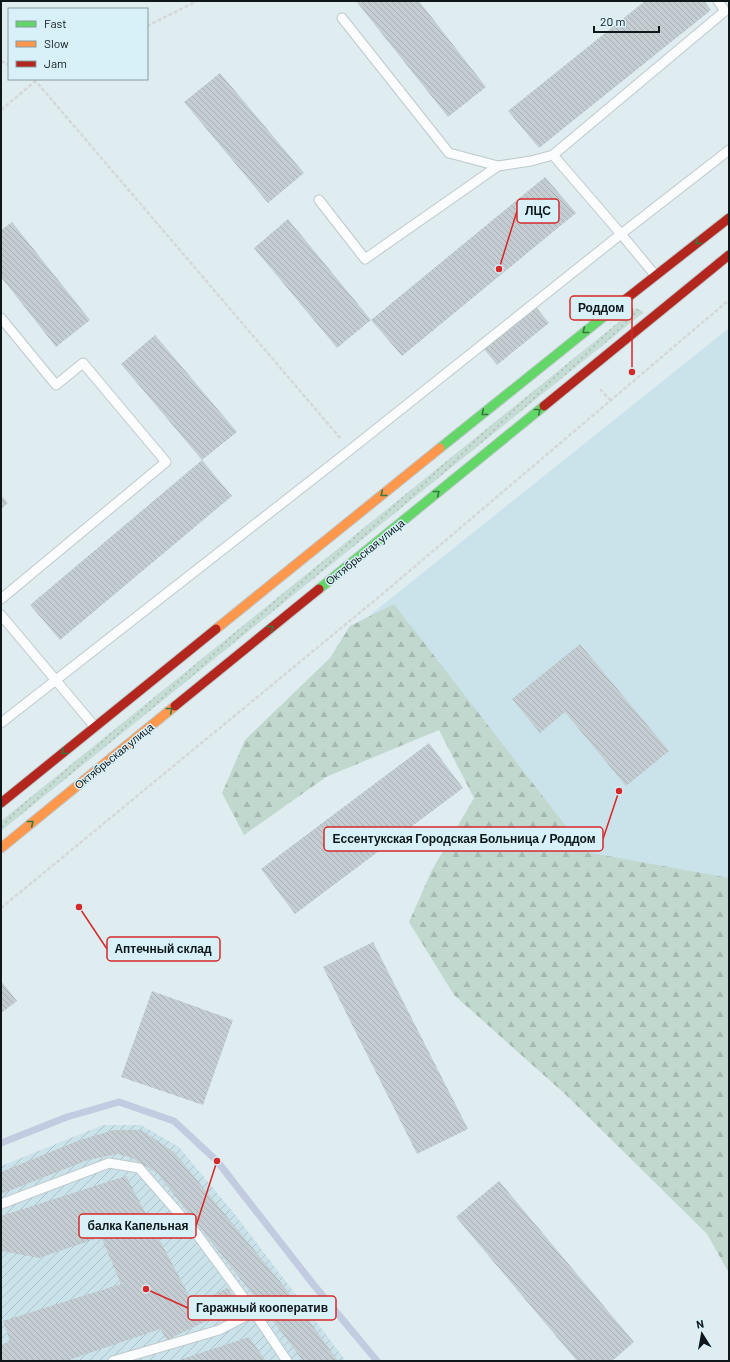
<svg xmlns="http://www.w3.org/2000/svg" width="730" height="1362" font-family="Barlow,sans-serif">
  <defs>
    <pattern id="industrial-furrows" width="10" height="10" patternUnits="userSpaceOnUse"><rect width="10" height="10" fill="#cae3ea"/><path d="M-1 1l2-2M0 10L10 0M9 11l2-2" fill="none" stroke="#acc2c8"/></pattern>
    <pattern id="grass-dots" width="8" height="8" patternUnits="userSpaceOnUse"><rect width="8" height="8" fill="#c5dcd4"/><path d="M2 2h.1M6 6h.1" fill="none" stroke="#a8bcb5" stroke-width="1.8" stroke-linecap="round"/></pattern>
    <pattern id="forest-firs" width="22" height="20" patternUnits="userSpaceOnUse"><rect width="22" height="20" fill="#c1d8cf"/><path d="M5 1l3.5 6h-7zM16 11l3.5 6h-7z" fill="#a5b9b1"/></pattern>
    <pattern id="building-back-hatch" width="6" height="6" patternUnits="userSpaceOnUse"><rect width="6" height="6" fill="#c4ced2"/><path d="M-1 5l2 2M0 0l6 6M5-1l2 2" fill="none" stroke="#a7b0b4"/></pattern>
  </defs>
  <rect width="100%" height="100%" fill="#dfedf1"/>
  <polygon fill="#cae3ea" points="729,328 729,967 657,978 370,615"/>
  <polygon fill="url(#industrial-furrows)" points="103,1125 141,1125 179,1147 237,1217 346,1361 1,1361 1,1166"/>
  <polygon fill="url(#grass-dots)" points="636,308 644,312 1,831 1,821"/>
  <polygon fill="url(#forest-firs)" points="394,604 586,852 729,878 729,1273 707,1234 565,1094 454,995 409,922 432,870 474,798 439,730 326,777 244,835 222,793 245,740 330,658 350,626"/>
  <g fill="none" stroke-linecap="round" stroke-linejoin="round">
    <polyline stroke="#c2cbe0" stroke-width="7" points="1,1143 67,1117 119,1102 174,1121 217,1161 313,1284 377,1361"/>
  </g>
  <g fill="url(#building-back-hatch)">
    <polygon points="356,1 419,1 486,87 448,117"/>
    <polygon points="645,1 704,1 711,10 539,148 508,111"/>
    <polygon points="220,73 304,173 268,203 184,102"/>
    <polygon points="545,177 576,213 402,356 371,320 337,348 254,248 288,219 371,320"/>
    <polygon points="12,222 90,320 56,347 1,277 1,230"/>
    <polygon points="536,307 549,323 497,365 484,349"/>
    <polygon points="155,335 237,432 202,460 121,364"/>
    <polygon points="202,460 232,496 60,640 30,605"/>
    <polygon points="1,495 8,503 1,509"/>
    <polygon points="580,644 669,751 626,786 565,712 540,733 512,699"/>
    <polygon points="429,743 463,788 295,914 261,869"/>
    <polygon points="373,942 468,1129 417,1154 323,967"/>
    <polygon points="1,981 17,1001 1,1013"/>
    <polygon points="152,991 233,1020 203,1105 121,1077"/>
    <polygon points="114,1130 141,1130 174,1152 286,1289 338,1361 303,1361 262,1306 157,1173 132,1158 117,1154 88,1160 1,1194 1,1172 80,1140"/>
    <polygon points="126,1176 194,1305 227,1288 240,1305 167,1340 160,1329 66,1361 1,1361 1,1345 10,1341 3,1321 121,1284 101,1237 39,1258 1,1251 1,1216"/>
    <polygon points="499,1181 634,1342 612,1361 577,1361 456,1217"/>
    <polygon points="249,1337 266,1361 176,1361"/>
  </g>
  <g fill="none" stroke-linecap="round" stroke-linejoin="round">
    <defs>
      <g id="lane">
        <polyline points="342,18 449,153 498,166 531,161 553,155"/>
        <polyline points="319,200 365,259 498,166"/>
        <polyline points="655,275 621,234 729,150"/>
        <polyline points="1,318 56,385 83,363 166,462 1,599"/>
        <polyline points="1,615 95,727"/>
        <polyline points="1,723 350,450 621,234 553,155 725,11 718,1"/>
        <polyline points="1,1204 109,1163 139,1168 196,1233 254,1312 287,1361"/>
        <polyline points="113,1361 219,1330 254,1312"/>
      </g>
      <g id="fast">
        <polyline points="440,448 622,302"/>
        <polyline points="319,589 544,406"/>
      </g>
      <g id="slow">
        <polyline points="216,629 440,448"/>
        <polyline points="1,848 175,706"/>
      </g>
      <g id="jam">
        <polyline points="622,302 729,218"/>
        <polyline points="544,406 729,255"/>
        <polyline points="175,706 319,589"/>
        <polyline points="1,803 216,629"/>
      </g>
    </defs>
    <use href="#lane" stroke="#bec9cc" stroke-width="11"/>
    <use href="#fast" stroke="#bec9cc" stroke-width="11"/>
    <use href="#slow" stroke="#bec9cc" stroke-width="11"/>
    <use href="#jam" stroke="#bec9cc" stroke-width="11"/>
    <g stroke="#d4d8d9" stroke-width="2.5" stroke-dasharray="4 2" stroke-linecap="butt">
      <polyline points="147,26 197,1"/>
      <polyline points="1,61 9,65"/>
      <polyline points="34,79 341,439"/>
      <polyline points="1,110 38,79"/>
      <polyline points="600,389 610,400"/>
      <polyline points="1,908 380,596 729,300"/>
    </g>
    <use href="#lane" stroke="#fafcfd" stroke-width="9"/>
    <use href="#fast" stroke="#63d668" stroke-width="9"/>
    <use href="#slow" stroke="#ff974d" stroke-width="9"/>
    <use href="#jam" stroke="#b3261e" stroke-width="9"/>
  </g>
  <defs><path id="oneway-chevron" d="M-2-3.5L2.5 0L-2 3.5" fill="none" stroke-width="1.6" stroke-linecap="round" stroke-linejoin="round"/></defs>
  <g stroke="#387640">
    <use href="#oneway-chevron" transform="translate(698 242) rotate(142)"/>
    <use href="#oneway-chevron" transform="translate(585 331) rotate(141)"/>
    <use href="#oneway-chevron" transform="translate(538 411) rotate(-39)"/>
    <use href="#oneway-chevron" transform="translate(484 413) rotate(141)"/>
    <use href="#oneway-chevron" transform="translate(437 493) rotate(-39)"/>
    <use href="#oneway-chevron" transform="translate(383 494) rotate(141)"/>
    <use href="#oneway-chevron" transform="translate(271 628) rotate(-39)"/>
    <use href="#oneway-chevron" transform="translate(170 710) rotate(-39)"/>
    <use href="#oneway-chevron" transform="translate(64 752) rotate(141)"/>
    <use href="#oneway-chevron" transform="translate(31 823) rotate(-39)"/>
  </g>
  <g text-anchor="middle" stroke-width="3" stroke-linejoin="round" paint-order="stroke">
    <g font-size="11" fill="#0e1719" stroke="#d8f1f8">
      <text transform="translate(365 552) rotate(-39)" y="4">Октябрьская улица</text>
      <text transform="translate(114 756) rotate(-39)" y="4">Октябрьская улица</text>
    </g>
  </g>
  <path fill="none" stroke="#d62828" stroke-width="1.5" d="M499 269L517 211M632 372L632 308M619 791L603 839M79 907L107 949M217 1161L196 1226M146 1289L188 1308"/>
  <g fill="#d62828" stroke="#d8f1f8" stroke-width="1.5">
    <circle cx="499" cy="269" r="4"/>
    <circle cx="632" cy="372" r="4"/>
    <circle cx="619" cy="791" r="4"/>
    <circle cx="79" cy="907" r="4"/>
    <circle cx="217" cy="1161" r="4"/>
    <circle cx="146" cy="1289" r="4"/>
  </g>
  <g fill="#d8f1f8" stroke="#d62828" stroke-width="1.5">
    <rect x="517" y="199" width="42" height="24" rx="4"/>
    <rect x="570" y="296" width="62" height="24" rx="4"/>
    <rect x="324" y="827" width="279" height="24" rx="4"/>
    <rect x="107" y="937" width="113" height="24" rx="4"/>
    <rect x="79" y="1214" width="117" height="24" rx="4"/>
    <rect x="188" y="1296" width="148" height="24" rx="4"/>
  </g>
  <g font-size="12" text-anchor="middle" font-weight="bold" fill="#0e1719">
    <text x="538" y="215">ЛЦС</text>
    <text x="601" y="312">Роддом</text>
    <text x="464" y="843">Ессентукская Городская Больница / Роддом</text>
    <text x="163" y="953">Аптечный склад</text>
    <text x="138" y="1230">балка Капельная</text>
    <text x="262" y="1312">Гаражный кооператив</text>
  </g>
  <rect width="730" height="1362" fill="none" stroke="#0e1719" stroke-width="4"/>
  <rect x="8" y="8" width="140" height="72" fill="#d8f1f8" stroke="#879a9f"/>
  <rect x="16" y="21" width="20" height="6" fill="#63d668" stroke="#879a9f"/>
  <text x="44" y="28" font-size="12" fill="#0e1719">Fast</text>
  <rect x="16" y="41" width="20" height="6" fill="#ff974d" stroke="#879a9f"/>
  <text x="44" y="48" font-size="12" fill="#0e1719">Slow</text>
  <rect x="16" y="61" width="20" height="6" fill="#b3261e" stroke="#879a9f"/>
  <text x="44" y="68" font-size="12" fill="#0e1719">Jam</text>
  <g transform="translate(702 1334) rotate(349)" stroke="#d8f1f8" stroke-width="3" paint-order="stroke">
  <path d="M0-3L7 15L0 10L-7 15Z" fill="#0e1719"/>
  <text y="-6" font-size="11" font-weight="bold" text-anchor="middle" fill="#0e1719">N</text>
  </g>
  <path d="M594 26v6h65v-6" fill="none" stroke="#0e1719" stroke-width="2"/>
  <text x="600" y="26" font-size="12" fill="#0e1719" stroke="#d8f1f8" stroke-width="3" paint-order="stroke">20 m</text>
</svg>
